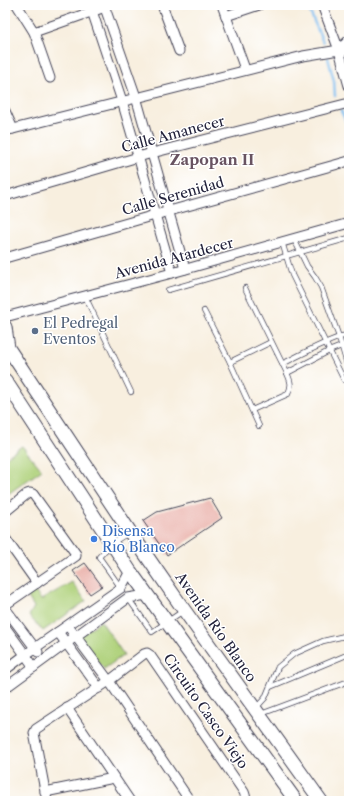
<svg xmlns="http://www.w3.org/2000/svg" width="354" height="806" font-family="'Libre Caslon Text',serif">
  <rect width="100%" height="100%" fill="#fff"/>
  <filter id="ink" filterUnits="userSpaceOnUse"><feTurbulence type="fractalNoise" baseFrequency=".025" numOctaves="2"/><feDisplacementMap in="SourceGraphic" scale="8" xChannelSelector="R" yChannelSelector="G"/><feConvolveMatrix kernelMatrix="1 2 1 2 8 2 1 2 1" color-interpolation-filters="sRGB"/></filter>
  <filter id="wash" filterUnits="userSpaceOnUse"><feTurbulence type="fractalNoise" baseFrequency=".012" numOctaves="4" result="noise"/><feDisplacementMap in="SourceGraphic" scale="16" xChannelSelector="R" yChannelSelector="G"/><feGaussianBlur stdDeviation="0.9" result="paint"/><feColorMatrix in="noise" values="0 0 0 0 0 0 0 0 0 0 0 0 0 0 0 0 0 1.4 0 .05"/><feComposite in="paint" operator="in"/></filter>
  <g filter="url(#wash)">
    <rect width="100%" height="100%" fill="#f8efdf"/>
    <g fill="#add078" stroke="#68795a">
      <polygon points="22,446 42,470 5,496 5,458"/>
      <polygon points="72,582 86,601 43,631 29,616 34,607 26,594 34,590 41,600"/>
      <polygon points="101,621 124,655 104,669 78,637"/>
    </g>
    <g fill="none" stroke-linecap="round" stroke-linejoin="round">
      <g stroke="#7bbdf0" stroke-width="2.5">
        <polyline points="307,5 323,42"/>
        <polyline points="328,58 334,81 335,96"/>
        <polyline points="341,111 349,128"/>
      </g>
    </g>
    <g id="blocks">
      <g fill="#e9afa7">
        <polygon points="210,498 222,518 167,555 143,521 157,512"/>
        <polygon points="85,563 102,586 90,594 73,571"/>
      </g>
    </g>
  </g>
  <g filter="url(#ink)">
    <use href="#blocks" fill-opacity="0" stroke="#424154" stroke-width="1"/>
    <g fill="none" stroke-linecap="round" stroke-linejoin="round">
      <defs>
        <g id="lane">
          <polyline points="294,239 307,266 315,277 321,287 339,337 349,371"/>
          <polyline points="282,242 292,275 344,380 349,378"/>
          <path d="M245,288L287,373C291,382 292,385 288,394L252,410"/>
          <polyline points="168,290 349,238"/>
          <polyline points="85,296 131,392"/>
          <polyline points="204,311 230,362 259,426"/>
          <polyline points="230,362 271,342"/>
          <path d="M282,364C304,353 325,341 349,334"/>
          <polyline points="287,373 329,351 349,343"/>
          <polyline points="121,588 99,557 112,543 128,533"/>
          <polyline points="128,598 152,632 183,611"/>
          <polyline points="270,687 349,654"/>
          <polyline points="256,708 265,698 278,667 294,654 323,641 349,635"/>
          <polyline points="261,714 349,681"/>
        </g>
        <g id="street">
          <polyline points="17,5 34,32 50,78"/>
          <polyline points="90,5 122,101 172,273"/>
          <polyline points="104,5 136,97 185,269"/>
          <polyline points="162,5 179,51"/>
          <polyline points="222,5 245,69"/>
          <polyline points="322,5 339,50 349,86"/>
          <polyline points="226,16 259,5"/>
          <polyline points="34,32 105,7"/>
          <polyline points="339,50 349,40"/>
          <polyline points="5,111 13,129"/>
          <polyline points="5,131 303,56 339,50 349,51"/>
          <polyline points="5,196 152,153 349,103"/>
          <polyline points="5,258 155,215 349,161"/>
          <polyline points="5,317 172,273 349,223"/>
          <polyline points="5,512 27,494 30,493 33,494 76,554 76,556 5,605"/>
          <polyline points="5,538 37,583"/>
          <polyline points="5,608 38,652"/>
          <polyline points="68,626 109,681 190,801"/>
          <polyline points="5,627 34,667"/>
          <polyline points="58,632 99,688"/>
          <polyline points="5,670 25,655 121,588 130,571"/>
          <polyline points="5,688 128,598 147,595"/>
          <polyline points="67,708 130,801"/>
          <polyline points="45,792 114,778"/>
          <path d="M47,801L34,733L36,729L109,681L144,654L147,653L150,655L244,792C245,795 247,798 244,801"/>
        </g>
        <g id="secondary">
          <polyline points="5,327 8,348 130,532 184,610 321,801"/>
          <polyline points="5,380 130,571 296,801"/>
        </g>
      </defs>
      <use href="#lane" stroke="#424154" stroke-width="6"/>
      <use href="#street" stroke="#424154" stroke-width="11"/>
      <use href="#secondary" stroke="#424154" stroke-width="15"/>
      <use href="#lane" stroke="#fff" stroke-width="4.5"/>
      <use href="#street" stroke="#fff" stroke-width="9"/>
      <use href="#secondary" stroke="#fff" stroke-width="13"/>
    </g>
  </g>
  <circle fill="#5c6f8a" stroke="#fff" stroke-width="1.5" cx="35" cy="331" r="4"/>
  <circle fill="#3f7fe0" stroke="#fff" stroke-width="1.5" cx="94" cy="539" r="4"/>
  <g text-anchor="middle" stroke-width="3" stroke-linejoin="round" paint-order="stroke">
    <g font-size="14" fill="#22223b" stroke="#fff">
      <text transform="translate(173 134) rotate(-15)" y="5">Calle Amanecer</text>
      <text transform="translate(173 196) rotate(-16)" y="5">Calle Serenidad</text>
      <text transform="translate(174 258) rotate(-15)" y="5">Avenida Atardecer</text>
      <text transform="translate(216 627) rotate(55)" y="5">Avenida Río Blanco</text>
      <text transform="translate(206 711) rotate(55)" y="5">Circuito Casco Viejo</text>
    </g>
    <g font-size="14" fill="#4e5e75" stroke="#fff" text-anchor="start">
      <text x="43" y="328">El Pedregal<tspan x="43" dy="16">Eventos</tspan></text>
    </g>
    <g font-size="14" fill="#366cbe" stroke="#fff" text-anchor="start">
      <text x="102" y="536">Disensa<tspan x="102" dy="16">Río Blanco</tspan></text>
    </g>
    <g font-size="15" font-weight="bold" fill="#685361" stroke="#fff">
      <text x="212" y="165">Zapopan II</text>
    </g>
  </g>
  <rect width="354" height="806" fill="none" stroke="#fff" stroke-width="20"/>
</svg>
